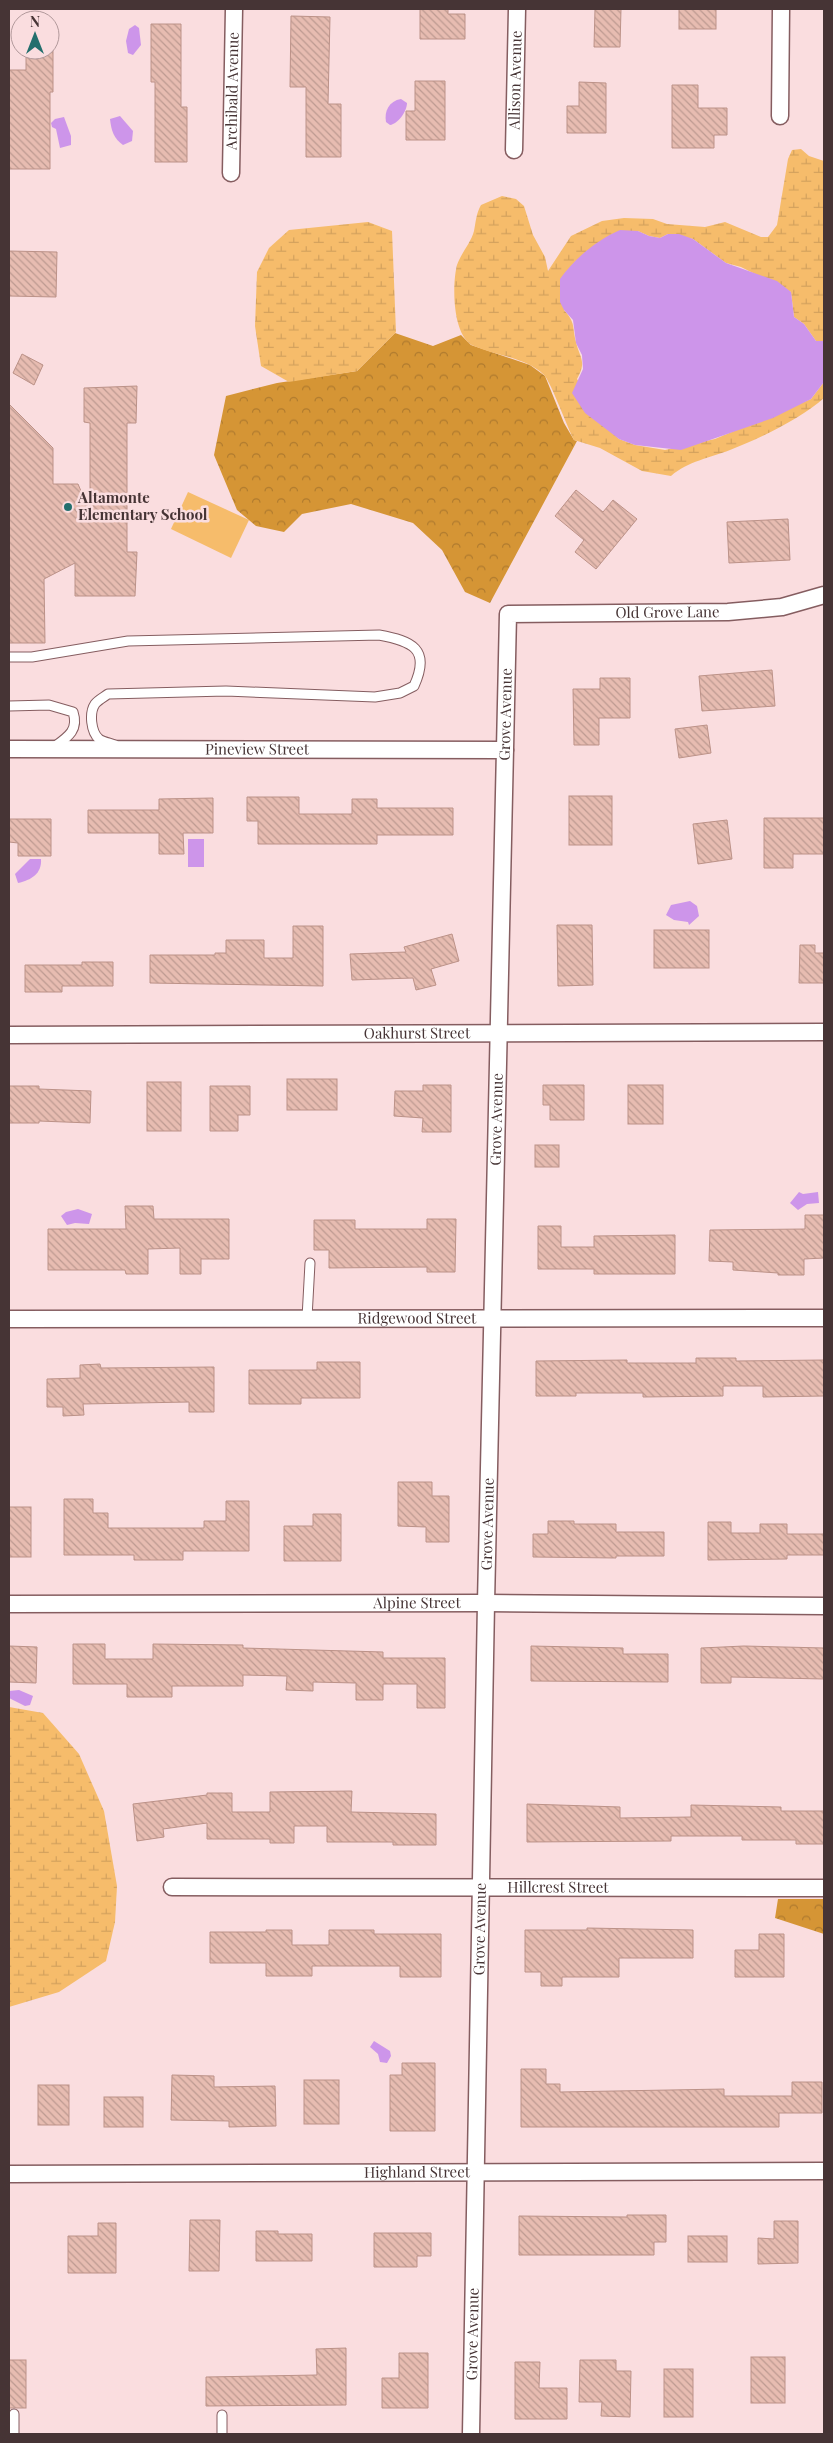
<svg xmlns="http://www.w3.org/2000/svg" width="833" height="2443" font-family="'Playfair Display',serif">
  <defs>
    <pattern id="forest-crowns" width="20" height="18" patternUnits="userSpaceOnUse" patternTransform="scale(1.25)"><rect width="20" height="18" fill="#d59535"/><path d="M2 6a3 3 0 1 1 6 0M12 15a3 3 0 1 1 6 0" fill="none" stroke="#af7a2e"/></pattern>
    <pattern id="wetland-marsh" width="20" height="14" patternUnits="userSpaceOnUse" patternTransform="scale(1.25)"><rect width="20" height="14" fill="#f6bc6b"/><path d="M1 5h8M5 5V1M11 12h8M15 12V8" fill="none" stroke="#d4a25d"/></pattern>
    <pattern id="building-back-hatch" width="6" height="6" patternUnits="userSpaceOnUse" patternTransform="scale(1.25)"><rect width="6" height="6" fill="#e7bcb1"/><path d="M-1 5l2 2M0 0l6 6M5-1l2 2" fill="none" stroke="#bd9a91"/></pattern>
  </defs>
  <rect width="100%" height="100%" fill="#fadddf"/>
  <polygon fill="#f6bc6b" points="188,492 249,520 231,558 171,529"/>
  <g fill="url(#forest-crowns)">
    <polygon points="395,333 433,346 461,335 471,345 530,365 545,376 564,423 574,440 577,441 490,603 465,592 442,550 413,523 351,504 302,514 284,532 256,526 237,510 214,455 226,396 277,383 357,371"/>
    <polygon points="778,1899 824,1899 824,1934 775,1918"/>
  </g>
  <g fill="url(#wetland-marsh)">
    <path d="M801,149L809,156L824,161V341H816L804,324L794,317L791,292L741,267L726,263L693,239L668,234L660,238L649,236L638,231L564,310C576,323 572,327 576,342C580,359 587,361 577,379L607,428L619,439L635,445L665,450L715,439L811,399L824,382V398C802,418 759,439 730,450C710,458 688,461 671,476L642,471L600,448L574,440C567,427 551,382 544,375C526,357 496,356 474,346C452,337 452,284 457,265C461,253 471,243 474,231C476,221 476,214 481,205L502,196L516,199L524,206L533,235L545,257L548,271L571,236L602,221L624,218L653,219L667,224L705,227L725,222L761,237H768L777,225L788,159L792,150Z"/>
    <polygon points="368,222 392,231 396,332 357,371 289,382 261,366 255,326 257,272 269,248 289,230"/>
    <polygon points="9,1707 43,1713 79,1754 104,1811 117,1886 115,1922 106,1961 59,1992 9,2007"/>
  </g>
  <g fill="#cd95ea">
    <polygon points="135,25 139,28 141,45 133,55 128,53 126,41 129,29"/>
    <path d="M401,99L407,103C407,111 398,124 390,125L386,122C384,111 389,101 401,99Z"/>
    <path d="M120,116L133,131L132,141L123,145C114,139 111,130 110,119Z"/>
    <polygon points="64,117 71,136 71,145 60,148 56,129 52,127 51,123 55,119"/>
    <path d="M620,230L638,231L649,236L660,238L668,234H679L693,239L726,263L777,281L791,292L794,317L804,324L816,341H824V382L811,399L773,418L681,450L635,445L619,439L585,413L572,393L583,369L582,355L576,343L573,320L564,310L560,302V279C575,258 597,240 620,230Z"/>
    <rect x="188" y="839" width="16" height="28"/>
    <path d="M30,859H41C42,874 31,880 18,883L15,874Z"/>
    <polygon points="690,901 697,906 699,916 689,925 688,922 674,920 666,915 671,905"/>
    <polygon points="799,1192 803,1194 818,1192 819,1203 807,1204 798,1210 790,1203"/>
    <polygon points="78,1209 92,1214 89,1224 75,1223 67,1225 61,1216 66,1212"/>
    <polygon points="19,1690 33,1696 30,1705 25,1706 9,1698 9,1691"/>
    <polygon points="374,2041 390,2051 391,2056 387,2063 380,2062 378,2054 370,2047"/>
  </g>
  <g fill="url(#building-back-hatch)" stroke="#bc9288">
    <polygon points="420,9 448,9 448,14 465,14 465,39 420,39"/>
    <polygon points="595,9 621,9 620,47 594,47"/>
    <rect x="679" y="9" width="37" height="20"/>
    <polygon points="291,16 330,17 328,104 341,104 341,157 306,157 306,87 290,87"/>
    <polygon points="151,24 181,24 181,107 187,107 187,162 155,162 155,82 151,82"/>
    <polygon points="26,50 53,50 53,92 50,92 50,169 9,169 9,70 26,70"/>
    <polygon points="415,81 445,81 445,140 406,140 406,111 415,111"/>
    <polygon points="579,82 606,83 606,133 567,133 567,106 579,106"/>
    <polygon points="672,85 698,85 698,108 727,108 727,135 714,135 714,148 672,148"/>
    <polygon points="9,251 57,252 56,297 9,296"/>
    <polygon points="22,354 43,365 34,385 13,373"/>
    <polygon points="137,386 136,423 127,423 127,552 137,552 135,596 75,596 75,563 44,579 45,643 9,643 9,404 53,448 53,484 78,484 90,512 90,423 84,422 84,388"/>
    <polygon points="576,490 603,512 613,500 637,519 596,569 575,552 584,540 555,516"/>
    <polygon points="788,519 790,560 729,563 727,522"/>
    <polygon points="772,670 775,706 702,711 699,676"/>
    <polygon points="600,678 630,678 630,718 599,718 599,745 574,745 573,689 600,689"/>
    <polygon points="707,725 711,753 679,758 675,729"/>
    <rect x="569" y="796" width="43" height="49"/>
    <polygon points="247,797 299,797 299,814 352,814 352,799 377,799 377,808 453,808 453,835 377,835 377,844 258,844 258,821 247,821"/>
    <polygon points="213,798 213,833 183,833 184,854 159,854 159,833 88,833 88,810 159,810 159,799"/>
    <polygon points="764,818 824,818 824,854 793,854 793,868 764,868"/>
    <polygon points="9,819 51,819 51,856 18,856 18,843 9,842"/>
    <polygon points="727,820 732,859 698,864 693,824"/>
    <polygon points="557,925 592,925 593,985 558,986"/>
    <polygon points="293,926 323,926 323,986 150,983 150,955 215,955 215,953 226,953 226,940 264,940 264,958 293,958"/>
    <rect x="654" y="930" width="55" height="38"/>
    <polygon points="452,934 459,961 431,969 436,985 416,990 413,978 352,980 350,954 406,952 404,947"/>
    <polygon points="800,945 815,945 815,953 824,953 824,983 799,983"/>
    <polygon points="82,962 113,962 113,986 62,986 62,992 25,992 25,965 82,965"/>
    <rect x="287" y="1079" width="50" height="31"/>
    <rect x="147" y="1082" width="34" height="49"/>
    <polygon points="423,1085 451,1085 451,1132 422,1132 423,1118 394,1116 395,1091 423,1091"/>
    <polygon points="543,1085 584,1085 584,1120 550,1120 550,1105 543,1105"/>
    <rect x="628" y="1085" width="35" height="39"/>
    <polygon points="9,1086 39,1086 39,1089 91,1091 90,1123 39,1121 39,1123 9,1123"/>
    <polygon points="210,1086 250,1086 250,1115 238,1115 238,1131 210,1131"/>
    <rect x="535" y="1145" width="24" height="22"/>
    <polygon points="125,1206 153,1206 154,1219 229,1219 229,1259 201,1259 201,1274 180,1274 180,1248 148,1249 148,1274 126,1274 125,1270 48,1270 48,1229 126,1229"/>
    <polygon points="805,1215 824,1215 824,1258 804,1259 804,1275 778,1275 778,1273 733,1270 733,1262 709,1261 710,1230 805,1229"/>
    <polygon points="427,1219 456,1219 455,1272 427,1272 427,1267 329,1268 329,1250 314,1250 314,1220 355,1220 355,1229 427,1229"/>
    <polygon points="538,1226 561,1226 561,1247 594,1247 594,1236 675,1235 675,1274 594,1274 594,1269 538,1269"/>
    <polygon points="696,1358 736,1358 736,1361 824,1360 824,1396 763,1397 763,1386 723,1386 723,1396 643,1397 643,1393 576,1393 576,1396 536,1396 536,1361 627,1360 627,1363 696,1363"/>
    <polygon points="317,1362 360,1362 360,1398 301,1398 301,1404 249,1404 249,1370 317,1370"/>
    <polygon points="100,1364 101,1368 214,1367 214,1412 189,1412 189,1402 83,1404 84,1415 63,1416 63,1407 47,1407 47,1379 80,1378 80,1365"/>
    <polygon points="398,1482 432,1482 432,1496 449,1496 449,1542 426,1542 426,1527 398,1526"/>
    <polygon points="64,1499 93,1499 93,1513 108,1513 108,1528 204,1528 204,1521 226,1521 226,1501 249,1501 249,1551 183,1551 183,1560 134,1560 134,1555 64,1555"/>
    <rect x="9" y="1507" width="22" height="50"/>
    <polygon points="313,1514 341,1514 341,1561 284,1561 284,1526 313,1526"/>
    <polygon points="548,1521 574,1521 574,1524 616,1524 616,1532 664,1532 664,1556 616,1556 616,1558 533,1557 533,1534 548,1534"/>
    <polygon points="708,1522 731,1522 731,1533 760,1533 760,1524 787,1524 787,1534 824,1534 824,1555 787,1555 787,1559 708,1560"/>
    <polygon points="73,1644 105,1644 105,1659 153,1659 153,1644 243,1645 243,1648 383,1652 383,1658 445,1658 445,1708 417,1708 417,1684 383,1684 383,1700 356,1700 356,1683 313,1682 313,1691 286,1690 287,1676 243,1675 243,1686 172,1686 172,1697 127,1697 127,1684 73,1684"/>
    <polygon points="9,1646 37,1647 36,1683 9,1682"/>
    <polygon points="531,1646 623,1648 623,1654 668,1654 668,1682 531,1681"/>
    <polygon points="744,1646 824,1648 824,1679 731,1677 731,1683 701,1683 701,1648"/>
    <polygon points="352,1791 351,1812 436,1814 436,1845 393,1845 393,1842 327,1842 327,1826 294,1826 294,1843 270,1843 270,1839 207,1839 207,1823 163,1829 164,1837 137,1841 133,1804 207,1795 207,1793 232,1793 232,1812 270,1812 270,1792"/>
    <polygon points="527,1804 620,1807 620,1818 691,1817 691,1805 781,1807 781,1811 824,1811 824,1844 796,1844 796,1840 742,1840 742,1836 671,1836 671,1841 527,1842"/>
    <polygon points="587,1928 693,1930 693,1958 619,1958 619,1977 562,1977 562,1986 541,1986 541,1972 525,1972 525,1930 587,1930"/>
    <polygon points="266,1930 292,1930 292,1945 329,1945 329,1930 374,1930 374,1934 441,1934 441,1977 400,1977 400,1966 312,1966 312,1976 266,1976 266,1963 210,1963 210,1932 266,1932"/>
    <polygon points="759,1934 784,1934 784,1977 735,1977 735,1950 759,1950"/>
    <polygon points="402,2063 435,2063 435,2131 390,2131 390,2075 402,2075"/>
    <polygon points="521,2069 546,2069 546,2084 560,2084 560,2092 724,2089 724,2096 792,2096 792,2082 822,2082 822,2113 779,2113 779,2127 521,2127"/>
    <polygon points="172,2075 214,2076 214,2087 275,2086 276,2126 229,2127 229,2121 171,2120"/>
    <rect x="304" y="2080" width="35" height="44"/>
    <rect x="38" y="2085" width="31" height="40"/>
    <rect x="104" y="2097" width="39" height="30"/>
    <polygon points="627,2215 666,2215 666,2242 654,2242 654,2255 519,2255 519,2216 627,2217"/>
    <polygon points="190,2220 220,2220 219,2271 189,2271"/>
    <polygon points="774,2221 798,2221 798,2263 758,2264 758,2238 774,2239"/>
    <polygon points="98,2223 116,2223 116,2273 68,2273 68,2236 98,2236"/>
    <polygon points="256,2231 278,2231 278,2234 312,2234 312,2261 256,2261"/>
    <polygon points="374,2233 431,2233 431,2256 417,2256 417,2267 374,2267"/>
    <rect x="688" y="2236" width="39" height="26"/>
    <polygon points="346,2348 346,2405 206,2406 206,2377 317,2375 316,2349"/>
    <polygon points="399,2353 428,2353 428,2408 382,2408 382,2378 399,2378"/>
    <rect x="751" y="2357" width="34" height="46"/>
    <rect x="9" y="2360" width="17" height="48"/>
    <polygon points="580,2360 616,2360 616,2371 631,2371 630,2417 601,2416 602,2402 579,2402"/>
    <polygon points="515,2362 540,2362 539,2388 567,2388 567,2419 515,2419"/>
    <rect x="664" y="2369" width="29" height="48"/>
  </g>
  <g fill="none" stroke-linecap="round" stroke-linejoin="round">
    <defs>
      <g id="lane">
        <path d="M9,657H32L128,641L379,635C412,641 431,649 414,686L400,693L375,697L226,691L108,694C104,697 98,700 95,704C89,713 91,732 99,739C103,742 110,743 115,745"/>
        <path d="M9,706L49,705L73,712C79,730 68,737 54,747"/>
        <polyline points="307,1318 310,1263"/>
        <polyline points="222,2415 222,2434"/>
        <polyline points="14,2434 14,2414"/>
      </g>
      <g id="street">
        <polyline points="780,116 781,9"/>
        <path id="s1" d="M514,150L517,9"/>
        <path id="s2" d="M231,173L234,9"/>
        <path id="s3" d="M9,749L505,750"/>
        <path id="s4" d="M9,1035L824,1032"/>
        <path id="s5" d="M9,1319L824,1318"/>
        <path id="s6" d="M9,1604L486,1603L824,1606"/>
        <path id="s7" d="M172,1887L824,1888"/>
        <path id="s8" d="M9,2174L824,2171"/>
        <path id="s9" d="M471,2434L486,1603L508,614L728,612L782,607L824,595"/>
      </g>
    </defs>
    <use href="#lane" stroke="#855d60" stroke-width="11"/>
    <use href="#street" stroke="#855d60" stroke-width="19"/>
    <use href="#lane" stroke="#fff" stroke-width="9"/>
    <use href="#street" stroke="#fff" stroke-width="16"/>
  </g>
  <circle fill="#236f6d" stroke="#fadddf" stroke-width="2" cx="68" cy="507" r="5"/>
  <g text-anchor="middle" stroke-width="5" stroke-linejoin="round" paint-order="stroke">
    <g font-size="15" fill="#463435" stroke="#fadddf">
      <text dy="5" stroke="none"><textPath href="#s1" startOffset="70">Allison Avenue</textPath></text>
      <text dy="5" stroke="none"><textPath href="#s2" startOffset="82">Archibald Avenue</textPath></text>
      <text dy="5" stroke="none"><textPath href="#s9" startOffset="1980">Old Grove Lane</textPath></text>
      <text dy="5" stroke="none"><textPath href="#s9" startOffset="1720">Grove Avenue</textPath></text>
      <text dy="5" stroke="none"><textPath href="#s3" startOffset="248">Pineview Street</textPath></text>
      <text dy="5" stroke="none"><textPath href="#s4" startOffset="408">Oakhurst Street</textPath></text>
      <text dy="5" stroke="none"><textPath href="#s9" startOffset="1315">Grove Avenue</textPath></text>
      <text dy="5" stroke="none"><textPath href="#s5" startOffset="408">Ridgewood Street</textPath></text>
      <text dy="5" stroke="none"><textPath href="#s9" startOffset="910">Grove Avenue</textPath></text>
      <text dy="5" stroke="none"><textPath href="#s6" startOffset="408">Alpine Street</textPath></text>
      <text dy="5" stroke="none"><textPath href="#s7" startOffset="386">Hillcrest Street</textPath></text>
      <text dy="5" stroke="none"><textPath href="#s9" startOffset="505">Grove Avenue</textPath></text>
      <text dy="5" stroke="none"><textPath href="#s8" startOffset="408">Highland Street</textPath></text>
      <text dy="5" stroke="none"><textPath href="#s9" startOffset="100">Grove Avenue</textPath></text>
    </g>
    <g font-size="15" font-weight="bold" fill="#463435" stroke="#fadddf" text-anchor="start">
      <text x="78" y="503">Altamonte<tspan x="78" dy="17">Elementary School</tspan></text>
    </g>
  </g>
  <rect width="833" height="2443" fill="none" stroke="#463435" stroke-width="20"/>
  <g transform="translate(35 35)"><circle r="24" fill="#fadddf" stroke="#b2999b"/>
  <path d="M0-4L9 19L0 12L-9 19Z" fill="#236f6d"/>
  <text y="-8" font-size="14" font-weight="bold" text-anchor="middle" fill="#463435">N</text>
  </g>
</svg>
